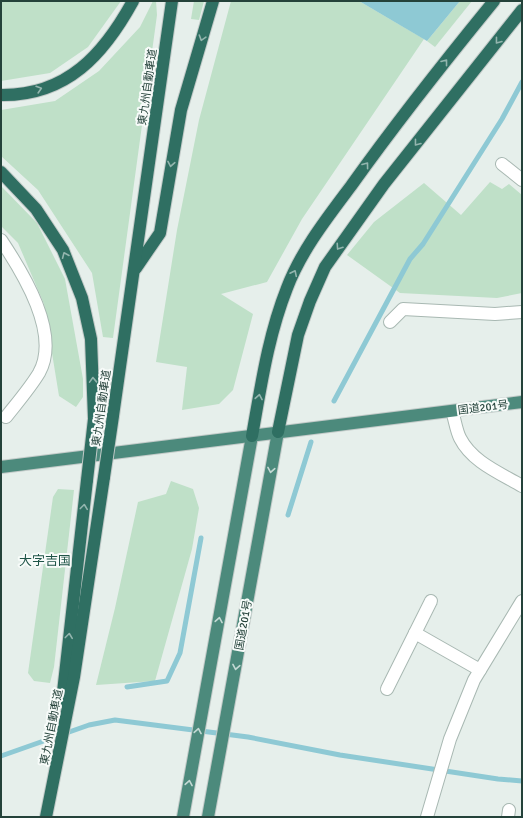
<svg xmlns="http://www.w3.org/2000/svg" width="523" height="818" font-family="Signika,'Noto Sans JP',sans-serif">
  <rect width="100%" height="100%" fill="#e6efeb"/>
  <g fill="#bfe0c8">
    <polygon points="1,1 121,1 88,47 50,73 1,81"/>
    <polygon points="153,1 156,1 157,15 113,338 103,337 92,273 38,190 1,156 1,110 55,101 99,71 140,27"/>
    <polygon points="194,1 204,1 199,20 191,19"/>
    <polygon points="231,1 359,1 424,39 302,219 267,282 221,294 253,314 233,390 219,404 182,410 187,367 156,362 177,230 199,120"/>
    <polygon points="460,1 472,1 435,47 427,41"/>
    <polygon points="490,182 502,189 509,184 522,195 522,293 497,298 400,293 347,255 374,222 424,183 461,215"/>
    <polygon points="1,186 37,223 65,279 83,379 83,397 76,407 59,396 44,304 18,243 1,226"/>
    <polygon points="171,481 193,489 199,508 192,549 155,681 96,685 115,608 138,502 166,494"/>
    <polygon points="58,489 74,490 54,667 50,683 34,681 28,673 53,497"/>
  </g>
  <polygon fill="#8ec9d4" points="359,1 460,1 427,41"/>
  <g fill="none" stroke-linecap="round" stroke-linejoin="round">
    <g stroke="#8ec9d4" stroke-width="5">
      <polyline points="334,401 410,259 423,244 502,119 522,82"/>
      <polyline points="288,515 311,442"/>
      <polyline points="127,687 167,681 180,653 201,538"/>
      <polyline points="1,756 89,725 115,720 248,737 340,755 498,779 522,781"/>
    </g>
    <defs>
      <g id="minor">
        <polyline points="502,164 522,180"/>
        <path d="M1,240C23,273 61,334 39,373C30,388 17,403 6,417"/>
        <polyline points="390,322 403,309 495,314 522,312"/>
        <path d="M452,411C455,420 456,430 460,438C472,462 500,473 522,486"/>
        <polyline points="415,633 431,601"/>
        <polyline points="387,689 415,633 480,670"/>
        <polyline points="508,817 509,810"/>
      </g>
      <polyline id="tertiary" points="427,817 450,739 474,680 522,601"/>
      <g id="trunk">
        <polyline points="1,467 522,402"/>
        <polyline points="183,817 252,436"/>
        <polyline points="208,817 278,432"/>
      </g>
      <g id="motorway">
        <path d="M1,95C67,96 104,54 133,1"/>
        <polyline points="1,172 36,209 63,250 82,298 91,339 94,419"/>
        <polyline points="136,268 160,233 181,110 213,1"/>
        <polyline points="113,416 172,1"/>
        <polyline points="278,432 298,335 310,301 325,267 384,184 522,10"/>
        <path d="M252,436C261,386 268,336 287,288C301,251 327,218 351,186C396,123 445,61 494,1"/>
        <polyline points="62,701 87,480"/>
        <polyline points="46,817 74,677 104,477"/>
      </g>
    </defs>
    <use href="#minor" stroke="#a8b8b2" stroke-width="14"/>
    <use href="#tertiary" stroke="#a8b8b2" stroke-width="14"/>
    <use href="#trunk" stroke="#c2cac8" stroke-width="14"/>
    <use href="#motorway" stroke="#c2cac8" stroke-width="14"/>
    <use href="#minor" stroke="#fff" stroke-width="12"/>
    <use href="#tertiary" stroke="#fff" stroke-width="12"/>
    <use href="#trunk" stroke="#4c8a7c" stroke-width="12"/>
    <use href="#motorway" stroke="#2f6f62" stroke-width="12"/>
    <defs>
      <g id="motorway-bridge">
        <polyline points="104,477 113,416"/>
        <polyline points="87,480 94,419"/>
      </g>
    </defs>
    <use href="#motorway-bridge" stroke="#c2cac8" stroke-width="14" stroke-linecap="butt"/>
    <use href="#motorway-bridge" stroke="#2f6f62" stroke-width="12"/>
  </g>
  <defs><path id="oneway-chevron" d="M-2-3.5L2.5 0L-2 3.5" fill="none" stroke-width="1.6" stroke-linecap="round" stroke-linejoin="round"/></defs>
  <g stroke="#93b5ae">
    <use href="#oneway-chevron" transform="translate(202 38) rotate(107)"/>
    <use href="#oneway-chevron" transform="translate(498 41) rotate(128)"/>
    <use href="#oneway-chevron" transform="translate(445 62) rotate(-52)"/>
    <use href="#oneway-chevron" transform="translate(39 89) rotate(-17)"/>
    <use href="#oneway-chevron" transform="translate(417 143) rotate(128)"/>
    <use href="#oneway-chevron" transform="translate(171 164) rotate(100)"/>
    <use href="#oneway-chevron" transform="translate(366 165) rotate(-53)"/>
    <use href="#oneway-chevron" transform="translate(339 247) rotate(124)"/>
    <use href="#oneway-chevron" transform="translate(65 255) rotate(-113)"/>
    <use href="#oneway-chevron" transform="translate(294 273) rotate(-64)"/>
    <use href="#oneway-chevron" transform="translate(93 380) rotate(-92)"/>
    <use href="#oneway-chevron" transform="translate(259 397) rotate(-80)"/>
    <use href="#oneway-chevron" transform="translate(84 507) rotate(-83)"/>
    <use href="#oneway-chevron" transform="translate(69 636) rotate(-83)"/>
  </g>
  <g stroke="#c4d9d4">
    <use href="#oneway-chevron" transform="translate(271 470) rotate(100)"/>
    <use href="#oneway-chevron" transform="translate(219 620) rotate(-80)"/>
    <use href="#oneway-chevron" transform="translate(236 667) rotate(100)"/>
    <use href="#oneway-chevron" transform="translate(198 731) rotate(-80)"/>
    <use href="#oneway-chevron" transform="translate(189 783) rotate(-80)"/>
  </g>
  <g text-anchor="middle" stroke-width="4" stroke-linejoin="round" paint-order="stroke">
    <g font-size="11" fill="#24423a" stroke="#f7fbf9">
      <text transform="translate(147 87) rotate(-82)" y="4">東九州自動車道</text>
      <text transform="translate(483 407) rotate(-7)" y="4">国道201号</text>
      <text transform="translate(101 408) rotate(-82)" y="4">東九州自動車道</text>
      <text transform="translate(243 625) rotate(-80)" y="4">国道201号</text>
      <text transform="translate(51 727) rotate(-79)" y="4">東九州自動車道</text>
    </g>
    <g font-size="13" fill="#1f5548" stroke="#f7fbf9">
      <text x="45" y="565">大字吉国</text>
    </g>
  </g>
  <rect width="523" height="818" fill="none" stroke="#24423a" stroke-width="4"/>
</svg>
